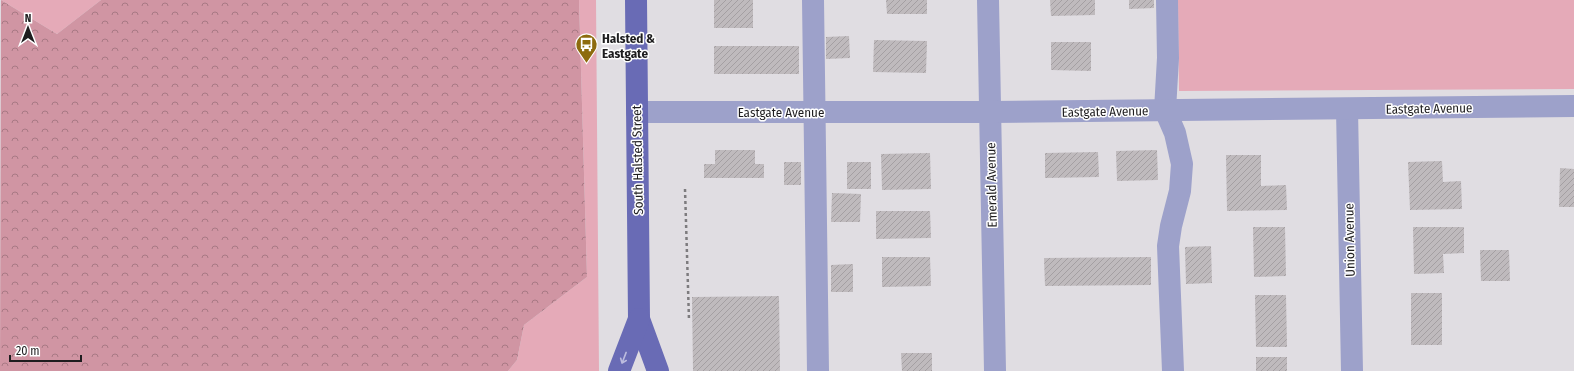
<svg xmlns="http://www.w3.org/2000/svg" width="1574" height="371" font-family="'Fira Sans Condensed',sans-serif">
  <defs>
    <pattern id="forest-crowns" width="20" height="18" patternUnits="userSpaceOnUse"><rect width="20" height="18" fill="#d095a3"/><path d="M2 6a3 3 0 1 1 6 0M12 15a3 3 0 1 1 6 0" fill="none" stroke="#a87984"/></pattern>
    <pattern id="building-hatch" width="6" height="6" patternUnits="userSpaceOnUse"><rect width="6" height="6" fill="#bfbabd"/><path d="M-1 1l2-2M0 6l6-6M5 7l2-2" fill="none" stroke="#a49fa2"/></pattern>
  </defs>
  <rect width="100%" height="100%" fill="#e0dde2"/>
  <g fill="#e5aab8">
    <polygon points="1,0 101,0 57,34"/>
    <polygon points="579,0 596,0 599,371 508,371 517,360 524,325 587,277"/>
    <polygon points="1178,0 1574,0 1574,89 1179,91"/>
  </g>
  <polygon fill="url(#forest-crowns)" points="1,0 57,34 101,0 579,0 587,277 524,325 517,360 508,371 0,371"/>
  <g fill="url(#building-hatch)">
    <rect x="714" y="0" width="39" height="28"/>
    <polygon points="886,0 927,0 927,14 887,14"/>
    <polygon points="1050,0 1095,0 1095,15 1051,16"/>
    <polygon points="1129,0 1154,0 1154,8 1129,9"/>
    <polygon points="849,36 850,58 826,59 826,37"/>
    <polygon points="874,40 927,41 926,73 873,72"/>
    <polygon points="1051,42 1091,42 1091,71 1051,70"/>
    <rect x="714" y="46" width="85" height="28"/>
    <polygon points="715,150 755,150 755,164 764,164 764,178 704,178 704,164 715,164"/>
    <polygon points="1157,150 1158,180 1117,181 1116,151"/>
    <polygon points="1098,152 1099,177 1045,178 1045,153"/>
    <polygon points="930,153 931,189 882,190 881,154"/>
    <polygon points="1226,155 1261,155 1261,186 1286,185 1287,210 1227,211"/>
    <polygon points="1442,161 1443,182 1461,181 1462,209 1410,210 1408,162"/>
    <rect x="784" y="162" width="17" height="23"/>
    <rect x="847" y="162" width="24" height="27"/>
    <polygon points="1560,168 1574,169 1574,207 1559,207"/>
    <polygon points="832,193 861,194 860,222 831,222"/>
    <polygon points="876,211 930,211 931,238 876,239"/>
    <polygon points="1253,227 1285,227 1286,276 1254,277"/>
    <polygon points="1413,227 1464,227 1464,253 1443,254 1444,273 1414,274"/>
    <polygon points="1211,246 1212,283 1186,284 1185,247"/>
    <polygon points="1480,250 1509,250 1510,281 1481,281"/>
    <polygon points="882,257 930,257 931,286 882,287"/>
    <polygon points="1151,257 1151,285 1045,286 1044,258"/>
    <polygon points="853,264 853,292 831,292 831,265"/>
    <rect x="1411" y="293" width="31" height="52"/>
    <polygon points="1255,295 1286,295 1287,347 1256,347"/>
    <polygon points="779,296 780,371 693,371 692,297"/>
    <polygon points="901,353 932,353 932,371 902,371"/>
    <rect x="1256" y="357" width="31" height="14"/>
  </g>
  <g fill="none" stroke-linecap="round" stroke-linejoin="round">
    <polyline stroke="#7d7b7e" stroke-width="2.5" stroke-dasharray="3 3" stroke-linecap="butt" points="685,189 689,320"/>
    <g stroke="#9da1ca" stroke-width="22">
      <polyline points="813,0 818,371"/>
      <polyline points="988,0 995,371"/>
      <polyline points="1167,0 1168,58 1165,110 1175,133 1182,164 1180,191 1171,226 1168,246 1173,371"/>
      <polyline points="1347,109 1352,371"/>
      <polyline points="637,112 990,112 1574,106"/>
    </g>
    <g stroke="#696bb5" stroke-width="22">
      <polyline points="636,0 639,319 658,371"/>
      <polyline points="619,371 639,319"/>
    </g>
  </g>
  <defs><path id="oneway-shaft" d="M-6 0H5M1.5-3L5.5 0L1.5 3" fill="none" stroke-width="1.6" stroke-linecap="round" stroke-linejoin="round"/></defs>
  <use stroke="#bcbcde" href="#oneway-shaft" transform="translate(624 358) rotate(111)"/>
  <defs>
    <symbol id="bus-pin" viewBox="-11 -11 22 30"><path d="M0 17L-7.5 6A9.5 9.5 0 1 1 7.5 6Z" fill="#8d6b0e" stroke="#fff"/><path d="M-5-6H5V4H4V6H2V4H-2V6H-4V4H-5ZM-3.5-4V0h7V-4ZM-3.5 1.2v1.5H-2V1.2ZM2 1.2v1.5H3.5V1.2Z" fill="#fff"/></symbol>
  </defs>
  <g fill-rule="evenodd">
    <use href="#bus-pin" x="574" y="32" width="25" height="34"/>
  </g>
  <g text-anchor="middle" stroke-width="3" stroke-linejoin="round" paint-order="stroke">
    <g font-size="13" font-weight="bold" fill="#1e1d1f" stroke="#fff" text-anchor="start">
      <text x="602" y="43">Halsted &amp;<tspan x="602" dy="15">Eastgate</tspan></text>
    </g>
    <g font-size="13" fill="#1e1d1f" stroke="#fff">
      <text transform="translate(1429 108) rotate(-1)" y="5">Eastgate Avenue</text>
      <text transform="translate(1105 111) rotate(-1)" y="5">Eastgate Avenue</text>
      <text x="781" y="117">Eastgate Avenue</text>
      <text transform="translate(637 160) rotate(-91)" y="5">South Halsted Street</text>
      <text transform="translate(991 185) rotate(-91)" y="5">Emerald Avenue</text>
      <text transform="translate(1349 240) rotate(-91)" y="5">Union Avenue</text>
    </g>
  </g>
  <g transform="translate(28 28)" stroke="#ffffff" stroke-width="3" paint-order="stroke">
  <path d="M0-3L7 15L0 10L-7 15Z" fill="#1e1d1f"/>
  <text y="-6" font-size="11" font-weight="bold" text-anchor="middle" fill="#1e1d1f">N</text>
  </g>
  <path d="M10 355v6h71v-6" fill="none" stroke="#1e1d1f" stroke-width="2"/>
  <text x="16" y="355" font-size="12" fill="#1e1d1f" stroke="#ffffff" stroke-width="3" paint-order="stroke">20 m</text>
</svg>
